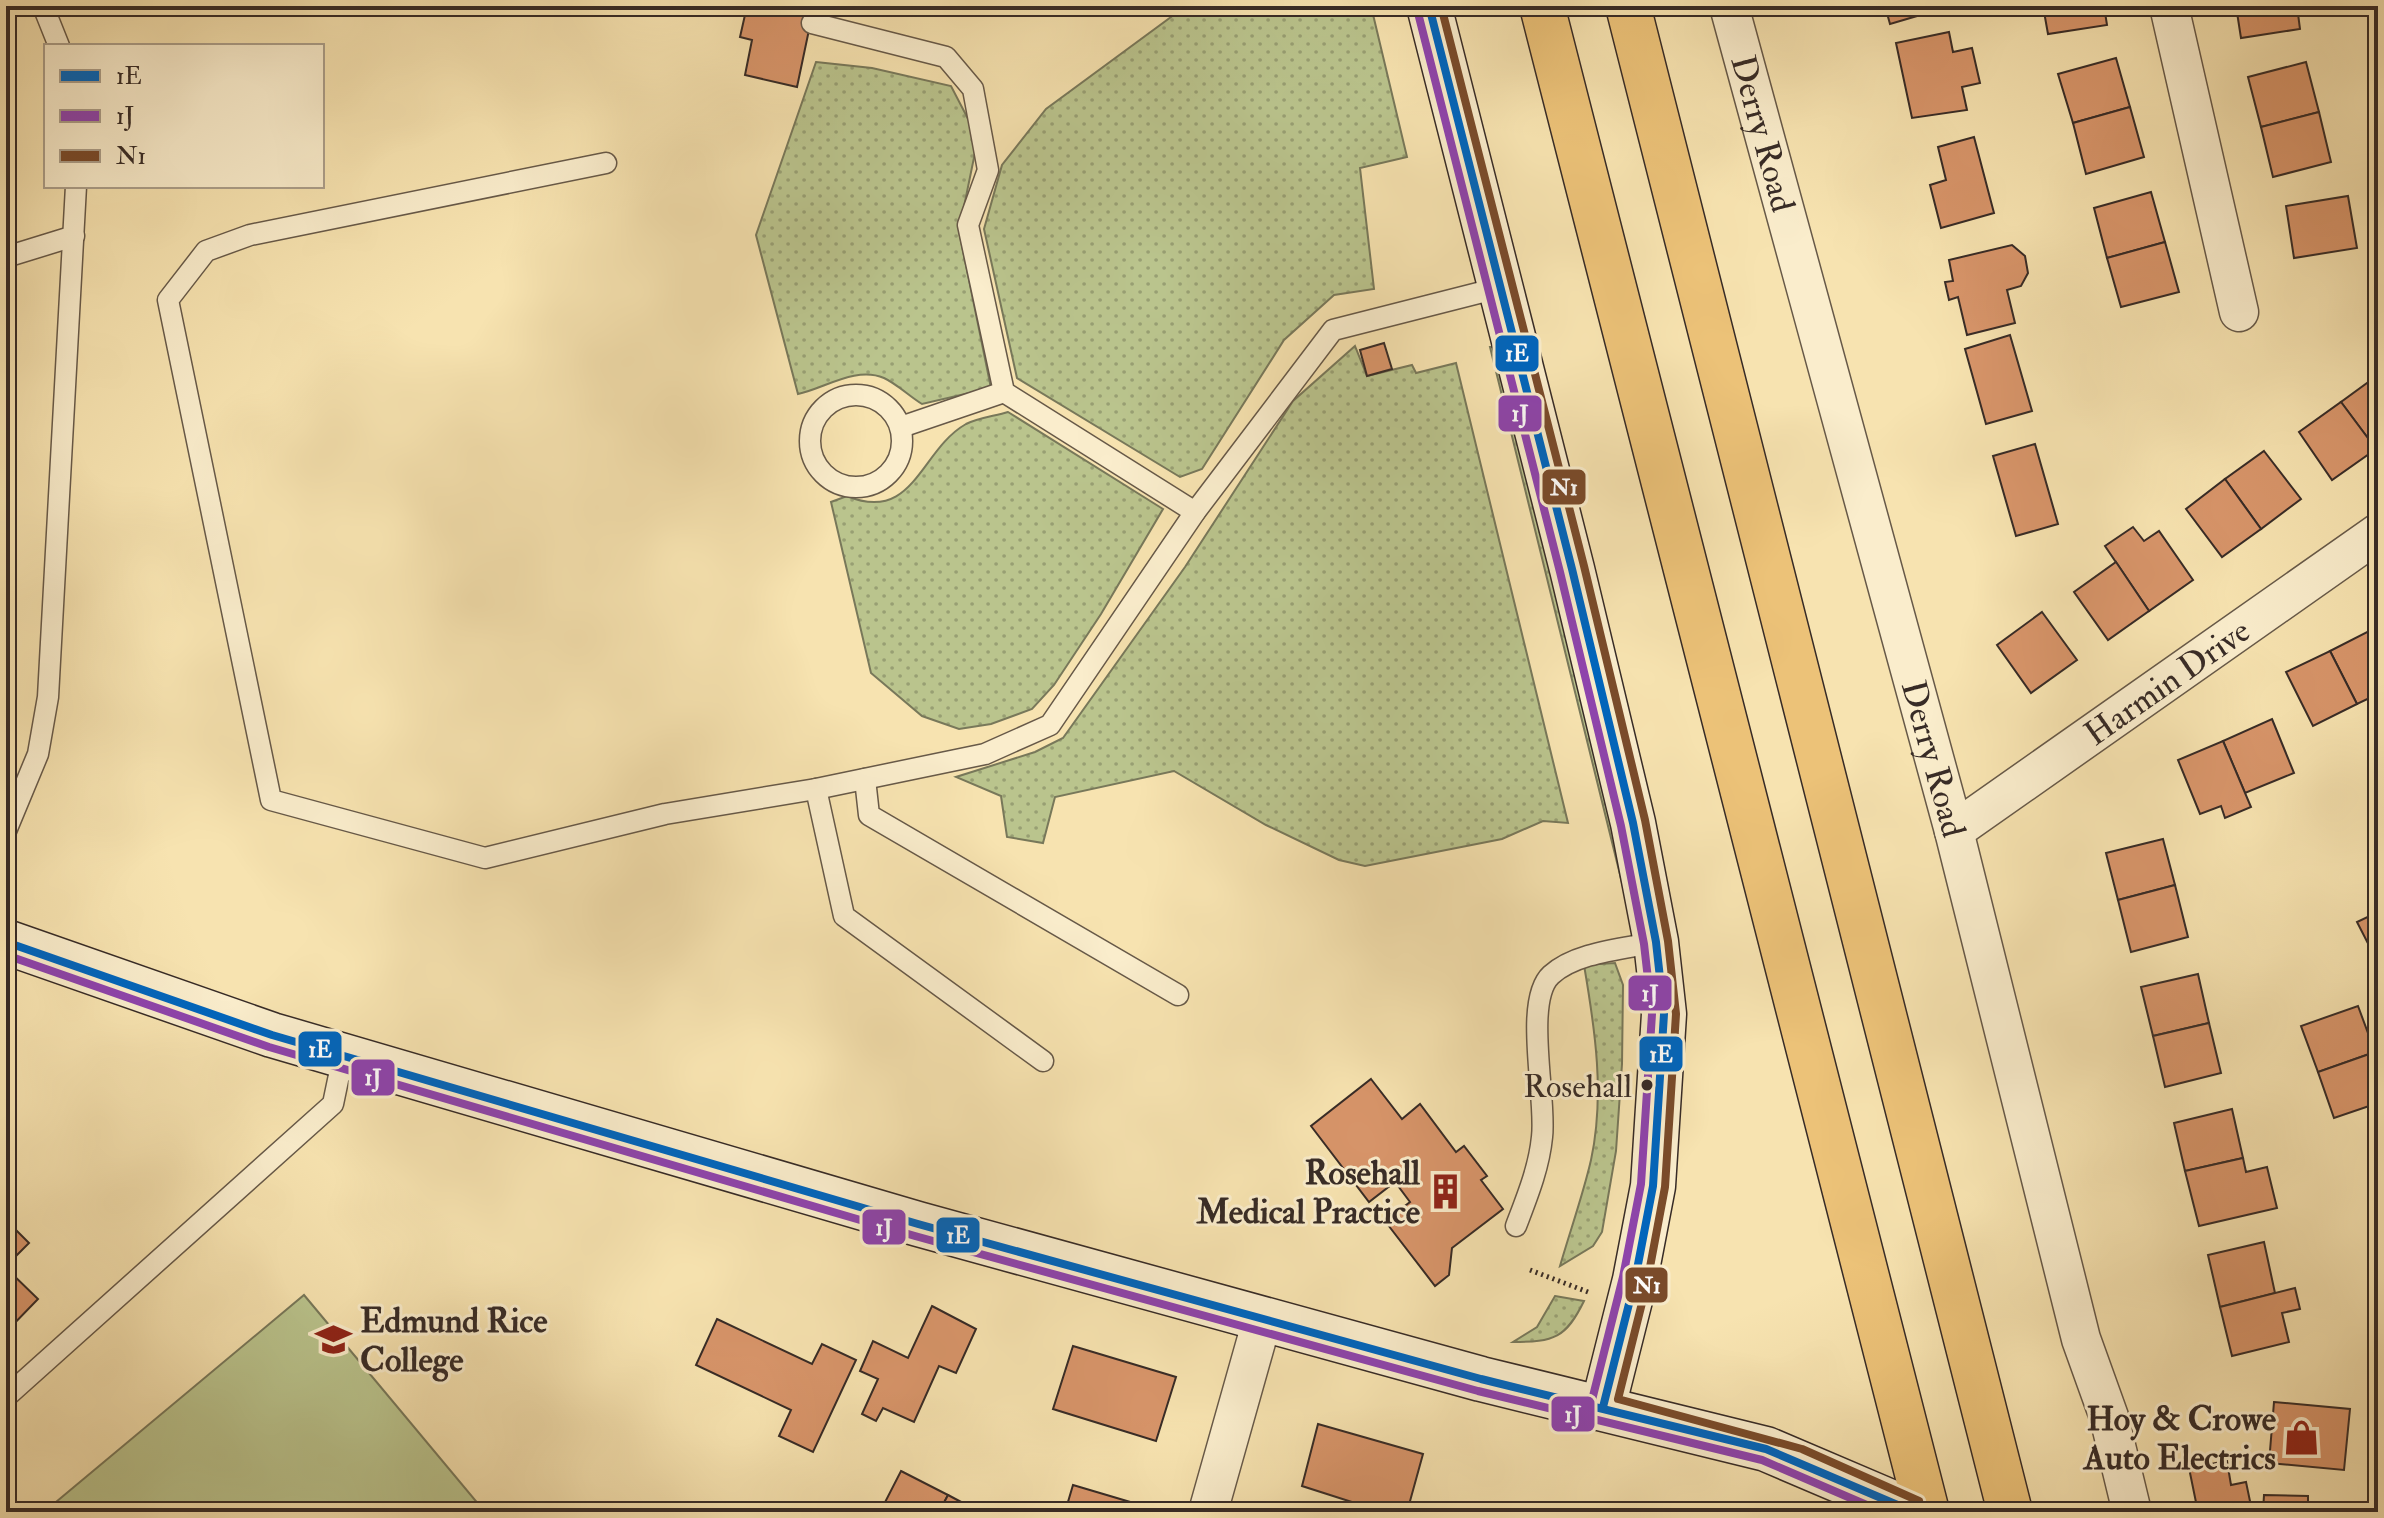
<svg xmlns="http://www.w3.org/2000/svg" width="2384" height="1518" font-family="'IM FELL Double Pica',serif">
  <defs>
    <pattern id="grass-dots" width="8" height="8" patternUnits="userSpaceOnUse" patternTransform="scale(2)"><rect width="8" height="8" fill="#bac48d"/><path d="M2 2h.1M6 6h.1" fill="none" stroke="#989f73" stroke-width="1.8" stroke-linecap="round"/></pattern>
  </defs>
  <rect width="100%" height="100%" fill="#f7e3b0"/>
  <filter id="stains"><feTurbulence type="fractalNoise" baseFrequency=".0025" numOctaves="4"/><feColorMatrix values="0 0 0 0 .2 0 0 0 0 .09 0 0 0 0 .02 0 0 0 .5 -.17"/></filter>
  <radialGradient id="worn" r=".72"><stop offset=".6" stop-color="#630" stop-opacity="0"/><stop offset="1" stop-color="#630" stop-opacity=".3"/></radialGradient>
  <g fill="url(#grass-dots)" stroke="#78785a" stroke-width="2">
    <polygon points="1186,6 1371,6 1407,157 1360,168 1374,289 1334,295 1284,340 1202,469 1180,477 1017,378 984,229 1002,165 1046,109"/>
    <path d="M816,62L872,68L951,86L978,138L959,231L991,388L922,404C909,396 897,384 884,378C856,366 825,388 798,394L756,235Z"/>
    <polygon points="1355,346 1367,376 1412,365 1416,373 1456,363 1568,823 1543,821 1502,839 1365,866 1339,860 1266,825 1174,771 1055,797 1043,843 1007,837 1001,796 956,777 1035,752 1063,738 1185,567 1293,401"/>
    <polygon points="1490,347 1497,347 1616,834 1627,903"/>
    <path d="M1008,412L1163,509L1101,614L1054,685L1032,709L991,724L959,729L922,716L871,673L831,502L847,496C914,524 920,450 966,424C978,418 995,416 1008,412Z"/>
    <path d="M1615,963L1623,985L1622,1064L1616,1151L1602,1232L1593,1246L1560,1266C1570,1231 1583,1195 1591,1160C1605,1095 1595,1029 1584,965Z"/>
    <path d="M1555,1296L1584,1301C1566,1338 1554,1342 1513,1342L1537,1327Z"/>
  </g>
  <polygon fill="#bac48d" stroke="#78785a" stroke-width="2" points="304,1295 485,1512 44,1512"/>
  <g fill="#d8956a" stroke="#372b26" stroke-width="2">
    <polygon points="747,6 814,6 797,87 745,75 752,40 740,37"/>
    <polygon points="1885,6 1932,6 1934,11 1890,24"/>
    <polygon points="2043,6 2104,6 2107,25 2048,34"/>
    <polygon points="2236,6 2297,6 2300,29 2241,38"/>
    <polygon points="1949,32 1953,52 1972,48 1980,83 1962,87 1967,110 1912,118 1896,43"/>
    <polygon points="2116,58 2130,107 2073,123 2058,74"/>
    <polygon points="2306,62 2319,112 2261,127 2248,77"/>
    <polygon points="2130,107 2144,157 2086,174 2073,123"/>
    <polygon points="2319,112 2331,162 2273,177 2261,127"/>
    <polygon points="1974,137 1994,213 1941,228 1930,185 1946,180 1938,147"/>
    <polygon points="2151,192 2165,242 2107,258 2094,208"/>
    <polygon points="2348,196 2357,248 2294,258 2286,206"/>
    <polygon points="2165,242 2179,292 2121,307 2107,258"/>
    <polygon points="2012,245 2025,256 2028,273 2021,286 2007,290 2015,323 1967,335 1958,297 1949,300 1945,282 1953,281 1949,260"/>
    <polygon points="2010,335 2032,411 1986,424 1965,349"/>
    <polygon points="1384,343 1392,369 1367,376 1360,350"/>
    <polygon points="2378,375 2378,448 2376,449 2341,402"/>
    <polygon points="2341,402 2376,449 2332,480 2299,432"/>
    <polygon points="2035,444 2058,524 2016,536 1993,456"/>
    <polygon points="2264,451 2301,499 2261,529 2225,479"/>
    <polygon points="2225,479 2261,529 2222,557 2186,509"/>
    <polygon points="2133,527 2144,541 2159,531 2193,580 2149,611 2105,546"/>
    <polygon points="2116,562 2149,611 2108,640 2074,592"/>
    <polygon points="2042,612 2077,660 2031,693 1997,645"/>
    <polygon points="2373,629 2378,638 2378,694 2357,704 2330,651"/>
    <polygon points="2330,651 2357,704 2313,726 2286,672"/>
    <polygon points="2272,719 2294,773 2245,793 2223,741"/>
    <polygon points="2223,741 2251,807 2225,818 2221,806 2200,814 2178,760"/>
    <polygon points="2163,839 2175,885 2118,900 2106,853"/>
    <polygon points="2175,885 2188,937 2131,952 2118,900"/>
    <polygon points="2378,912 2378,963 2357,922"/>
    <polygon points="2198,974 2209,1023 2153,1036 2141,987"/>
    <polygon points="2358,1006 2375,1052 2318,1072 2301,1026"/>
    <polygon points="2209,1023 2221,1073 2165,1087 2153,1036"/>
    <polygon points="2375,1052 2378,1103 2334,1118 2318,1072"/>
    <polygon points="1371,1079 1402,1119 1420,1104 1456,1152 1464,1146 1487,1176 1481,1180 1503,1209 1452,1248 1449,1275 1435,1286 1385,1221 1410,1202 1395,1182 1369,1202 1311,1126"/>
    <polygon points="2232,1109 2243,1158 2185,1171 2174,1123"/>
    <polygon points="2243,1158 2246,1172 2267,1167 2277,1208 2199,1226 2185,1171"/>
    <polygon points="6,1220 29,1243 6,1266"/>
    <polygon points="2264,1242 2275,1293 2220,1307 2208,1255"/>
    <polygon points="6,1268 38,1299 6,1332"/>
    <polygon points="2295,1288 2300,1309 2282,1313 2289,1342 2232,1356 2220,1307"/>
    <polygon points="932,1306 976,1329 956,1373 939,1366 914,1422 883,1408 876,1421 862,1414 878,1379 860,1371 873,1341 908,1358"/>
    <polygon points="717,1319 812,1364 822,1344 856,1360 813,1452 779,1436 791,1410 696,1365"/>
    <polygon points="1073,1346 1176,1377 1156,1441 1053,1409"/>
    <polygon points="2274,1402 2350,1409 2344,1470 2269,1463"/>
    <polygon points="1318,1424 1423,1454 1407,1512 1383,1512 1302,1486"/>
    <polygon points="2227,1461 2231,1485 2246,1482 2251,1506 2239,1508 2240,1512 2198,1512 2189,1468"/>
    <polygon points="901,1471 948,1495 939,1512 880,1512"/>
    <polygon points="1073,1485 1137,1504 1135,1512 1065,1512"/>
    <polygon points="948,1495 980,1512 939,1512"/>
    <polygon points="2264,1495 2308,1496 2308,1512 2263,1512"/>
  </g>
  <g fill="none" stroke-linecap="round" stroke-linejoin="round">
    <defs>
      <g id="lane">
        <polyline points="43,6 59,46"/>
        <polyline points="812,23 946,57 973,89 988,170 968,225 1004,392 1195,512"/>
        <polyline points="606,163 250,235 206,251 168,300 271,800 485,858 665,814 816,789 985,754 1050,725 1195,512 1333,330 1502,287"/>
        <polyline points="6,257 74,236"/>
        <circle cx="856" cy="441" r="46"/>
        <polyline points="901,427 1004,392"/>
        <polyline points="865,779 869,815 1178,995"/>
        <polyline points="816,789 844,916 1043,1061"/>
        <polyline points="6,831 38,754 48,697 76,186"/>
        <path d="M1516,1226C1527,1197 1539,1168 1542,1137C1547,1099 1523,1001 1551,975C1576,952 1624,949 1656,942"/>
        <polyline points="6,1397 333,1104 343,1056"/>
      </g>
      <g id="street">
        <path id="s1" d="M1729,6L1954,831L2081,1339L2109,1417L2132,1512"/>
        <polyline points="2169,6 2239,312"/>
        <path id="s2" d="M1954,831L2378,533"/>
        <polyline points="1208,1512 1263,1317"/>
      </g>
      <g id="secondary">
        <polyline points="1429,6 1572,569 1633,823 1656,942 1664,1014 1653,1186 1635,1280 1603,1407"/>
        <polyline points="6,942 272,1035 918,1224 1481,1379 1766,1449 1914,1512"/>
      </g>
      <g id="highway">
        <polyline points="1542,6 1927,1512"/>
        <polyline points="1628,6 2010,1512"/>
      </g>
    </defs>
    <use href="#lane" stroke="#675948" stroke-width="23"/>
    <use href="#street" stroke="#675948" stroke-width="41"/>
    <use href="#secondary" stroke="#372b26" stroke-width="47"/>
    <use href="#highway" stroke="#372b26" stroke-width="47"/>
    <polyline stroke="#372b26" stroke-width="5" stroke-dasharray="2 4" stroke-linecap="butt" points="1530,1270 1588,1292"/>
    <use href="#lane" stroke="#faedcc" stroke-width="20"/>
    <use href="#street" stroke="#faedcc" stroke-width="38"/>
    <use href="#secondary" stroke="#faedcc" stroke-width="44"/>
    <use href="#highway" stroke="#ecc278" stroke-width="44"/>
    <defs>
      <g id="bus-1">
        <polyline points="1429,6 1572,569 1633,823 1656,942 1664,1014 1653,1186 1635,1280 1603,1407"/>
        <polyline points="6,942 272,1035 918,1224 1481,1379 1766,1449 1914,1512"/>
      </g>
      <g id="bus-2">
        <polyline points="1417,9 1560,572 1621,826 1644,944 1652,1014 1641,1184 1623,1277 1591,1404"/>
        <polyline points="6,955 269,1047 915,1236 1478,1391 1762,1460 1883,1512"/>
      </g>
      <polyline id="bus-3" points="1441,6 1584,566 1645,820 1668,941 1676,1014 1665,1187 1647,1283 1618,1399 1802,1449 1919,1501"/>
    </defs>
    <use href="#bus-1" stroke="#faedcc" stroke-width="14"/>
    <use href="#bus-2" stroke="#faedcc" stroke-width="14"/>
    <use href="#bus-3" stroke="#faedcc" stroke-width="14"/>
    <use href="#bus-1" stroke="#0065bd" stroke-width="8"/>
    <use href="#bus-2" stroke="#8e44ad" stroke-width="8"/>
    <use href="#bus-3" stroke="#7a4b2a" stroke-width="8"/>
  </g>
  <defs>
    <symbol id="building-bare" viewBox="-9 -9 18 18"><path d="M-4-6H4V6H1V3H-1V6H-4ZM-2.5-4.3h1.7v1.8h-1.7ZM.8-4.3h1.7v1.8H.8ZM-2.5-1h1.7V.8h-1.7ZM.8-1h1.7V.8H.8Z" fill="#8f2418" stroke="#faedcc" stroke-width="2.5" paint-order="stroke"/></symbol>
    <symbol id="school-bare" viewBox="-9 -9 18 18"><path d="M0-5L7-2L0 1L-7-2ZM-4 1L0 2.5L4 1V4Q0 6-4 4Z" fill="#8f2418" stroke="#faedcc" stroke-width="2.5" paint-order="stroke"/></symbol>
    <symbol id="shop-bare" viewBox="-9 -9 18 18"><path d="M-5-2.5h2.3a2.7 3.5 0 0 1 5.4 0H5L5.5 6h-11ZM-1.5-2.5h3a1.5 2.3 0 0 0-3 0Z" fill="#8f2418" stroke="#faedcc" stroke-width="2.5" paint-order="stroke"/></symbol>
  </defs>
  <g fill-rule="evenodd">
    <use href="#building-bare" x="1420" y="1166" width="51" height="51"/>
    <use href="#school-bare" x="308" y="1314" width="51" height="51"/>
    <use href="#shop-bare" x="2276" y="1412" width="51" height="51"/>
  </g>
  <circle fill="#372b26" stroke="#faedcc" stroke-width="3" cx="1647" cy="1085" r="7"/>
  <g text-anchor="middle" stroke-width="6" stroke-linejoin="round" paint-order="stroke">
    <g font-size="32" fill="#372b26" stroke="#faedcc" text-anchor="end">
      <text x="1632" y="1097">Rosehall</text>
    </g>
    <g font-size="34" fill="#372b26" stroke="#faedcc">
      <text dy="12" stroke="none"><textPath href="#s1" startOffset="132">Derry Road</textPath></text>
      <text dy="12" stroke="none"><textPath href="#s2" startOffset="260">Harmin Drive</textPath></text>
      <text dy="12" stroke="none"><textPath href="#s1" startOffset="780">Derry Road</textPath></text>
    </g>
    <g font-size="34" font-weight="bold" fill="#372b26" stroke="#faedcc" text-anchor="end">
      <text x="1420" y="1184">Rosehall<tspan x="1420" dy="39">Medical Practice</tspan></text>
      <text x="360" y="1332" text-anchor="start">Edmund Rice<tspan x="360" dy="39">College</tspan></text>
      <text x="2276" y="1430">Hoy &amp; Crowe<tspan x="2276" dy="39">Auto Electrics</tspan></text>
    </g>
  </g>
  <g stroke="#faedcc" stroke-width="3">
    <rect x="1494" y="334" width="46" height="39" rx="8" fill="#0065bd"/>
    <rect x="1497" y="394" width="46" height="39" rx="8" fill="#8e44ad"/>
    <rect x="1541" y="468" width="46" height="38" rx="8" fill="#7a4b2a"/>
    <rect x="1627" y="974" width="46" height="38" rx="8" fill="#8e44ad"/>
    <rect x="297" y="1030" width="46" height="38" rx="8" fill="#0065bd"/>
    <rect x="1638" y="1035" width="46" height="38" rx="8" fill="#0065bd"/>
    <rect x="350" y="1058" width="46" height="39" rx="8" fill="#8e44ad"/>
    <rect x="861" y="1208" width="46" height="38" rx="8" fill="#8e44ad"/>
    <rect x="935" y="1216" width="46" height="38" rx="8" fill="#0065bd"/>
    <rect x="1624" y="1266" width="45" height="38" rx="8" fill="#7a4b2a"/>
    <rect x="1550" y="1395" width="46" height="38" rx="8" fill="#8e44ad"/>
  </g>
  <g font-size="22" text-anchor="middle" font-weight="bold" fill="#fff">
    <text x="1517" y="361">1E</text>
    <text x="1520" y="421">1J</text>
    <text x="1564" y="495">N1</text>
    <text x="1650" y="1001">1J</text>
    <text x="320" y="1057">1E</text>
    <text x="1661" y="1062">1E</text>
    <text x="373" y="1085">1J</text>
    <text x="884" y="1235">1J</text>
    <text x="958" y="1243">1E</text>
    <text x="1647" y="1293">N1</text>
    <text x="1573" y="1422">1J</text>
  </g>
  <rect width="2384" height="1518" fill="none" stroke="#f7e3b0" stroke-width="32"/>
  <rect x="8" y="8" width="2368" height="1502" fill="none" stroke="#372b26" stroke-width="4"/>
  <rect x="16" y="16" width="2352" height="1486" fill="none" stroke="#372b26" stroke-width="2"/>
  <rect x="44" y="44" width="280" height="144" fill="#faedcc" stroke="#ac9f8a" stroke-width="2"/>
  <rect x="60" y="70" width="40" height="12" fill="#0065bd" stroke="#ac9f8a" stroke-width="2"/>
  <text x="116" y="84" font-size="24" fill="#372b26">1E</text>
  <rect x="60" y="110" width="40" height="12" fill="#8e44ad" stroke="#ac9f8a" stroke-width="2"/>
  <text x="116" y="124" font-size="24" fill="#372b26">1J</text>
  <rect x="60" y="150" width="40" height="12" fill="#7a4b2a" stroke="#ac9f8a" stroke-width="2"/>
  <text x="116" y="164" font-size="24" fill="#372b26">N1</text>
  <rect width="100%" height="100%" filter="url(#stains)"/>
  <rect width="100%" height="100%" fill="url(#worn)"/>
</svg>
